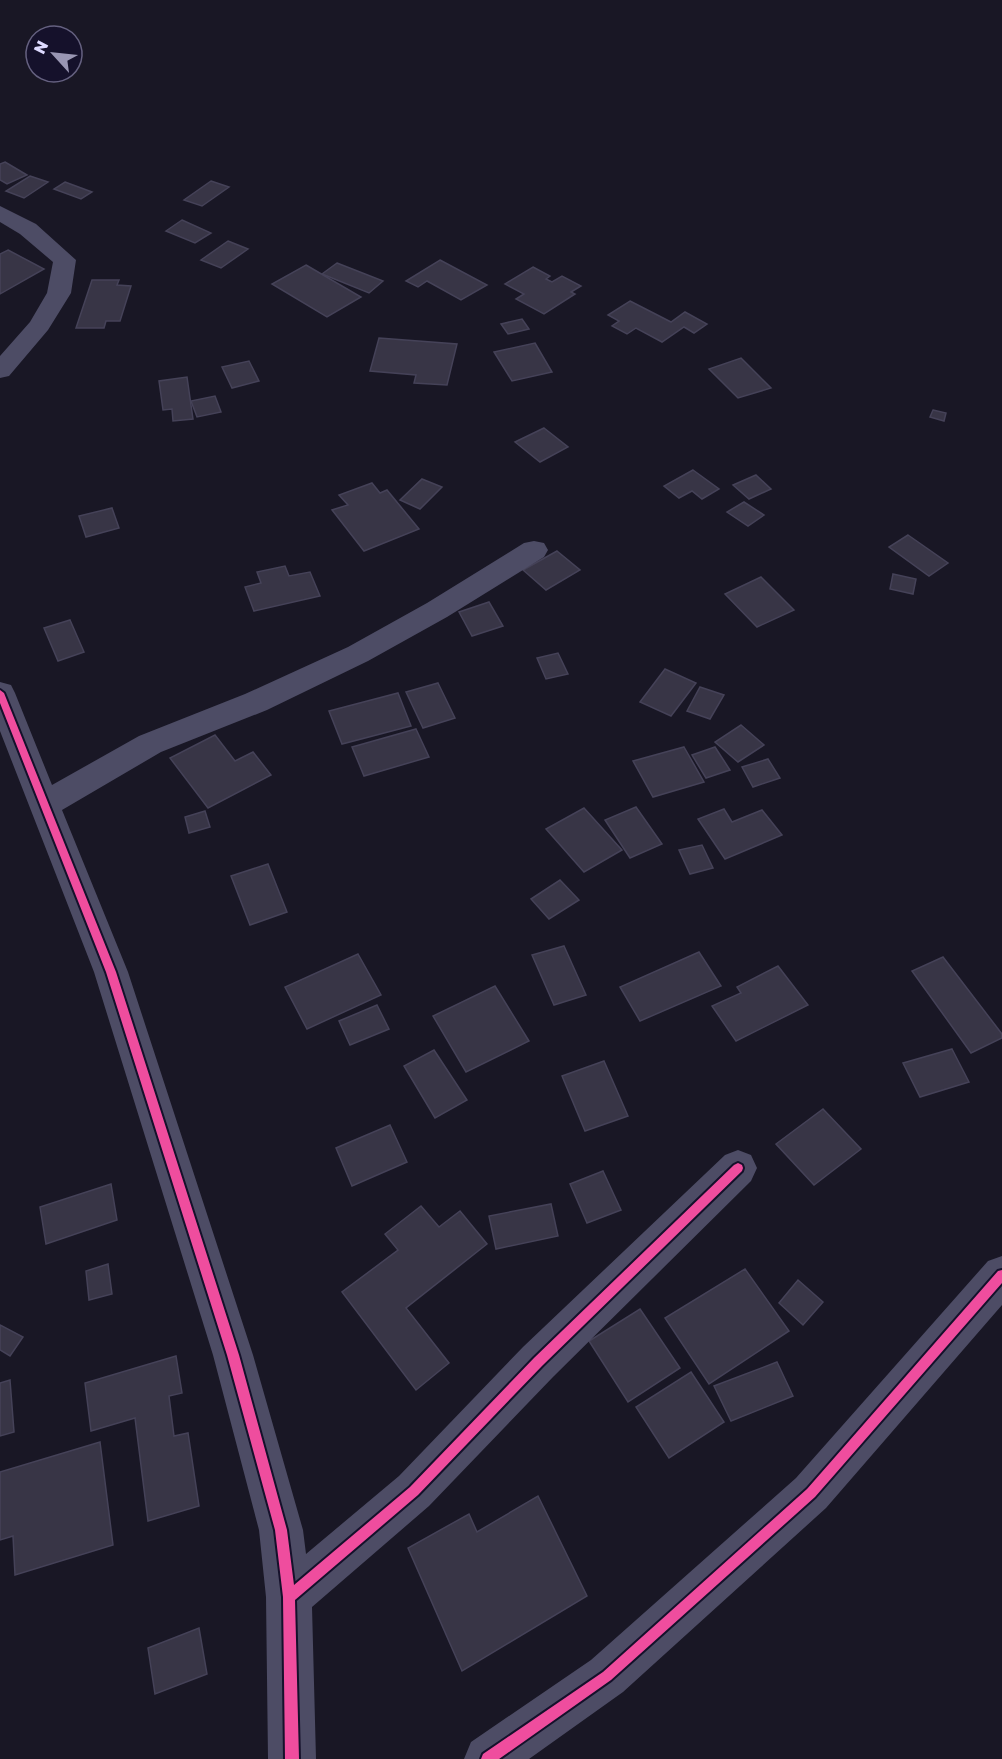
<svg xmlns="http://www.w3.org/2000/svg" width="1002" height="1759" font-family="'Golos Text',sans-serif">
  <rect width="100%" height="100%" fill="#191725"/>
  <g fill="#383546" stroke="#454258" stroke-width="1.5">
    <polygon points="5,162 27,175 7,184 0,180 0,164"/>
    <polygon points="30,176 48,182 24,198 6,191"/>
    <polygon points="211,181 229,187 202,206 184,200"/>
    <polygon points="65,182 92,192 81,199 54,189"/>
    <polygon points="182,220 211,233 195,243 166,231"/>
    <polygon points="228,241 248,249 221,268 201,260"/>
    <polygon points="8,250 44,269 0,294 0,254"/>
    <polygon points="440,260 487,285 461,300 427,281 418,287 406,281"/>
    <polygon points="337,263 383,281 369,293 322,274"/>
    <polygon points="306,265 361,297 327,317 272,284"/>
    <polygon points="533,267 550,276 546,279 552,282 562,276 581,286 571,292 575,294 544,314 516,299 524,294 505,284"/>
    <polygon points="92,280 119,280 117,285 131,286 120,321 106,321 104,328 76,328"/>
    <polygon points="630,301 671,322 685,312 707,324 694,333 684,327 662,342 636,328 627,334 612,326 619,321 608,315"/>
    <polygon points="522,319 529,329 508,334 501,324"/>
    <polygon points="379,338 457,344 447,385 414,383 416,375 370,371"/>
    <polygon points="535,343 552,372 512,381 494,352"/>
    <polygon points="741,358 771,388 738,398 709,369"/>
    <polygon points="249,361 259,381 232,388 222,367"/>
    <polygon points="187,377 193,419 173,421 172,409 163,410 159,381"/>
    <polygon points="215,396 221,412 197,417 191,401"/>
    <polygon points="933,410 946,413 944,421 930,417"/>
    <polygon points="544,428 568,447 540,462 515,442"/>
    <polygon points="693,470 719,489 702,499 692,491 679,498 664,486"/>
    <polygon points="756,475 771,489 749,499 733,485"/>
    <polygon points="422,479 442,487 420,509 400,500"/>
    <polygon points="372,483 380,493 387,490 419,529 364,551 332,510 348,505 339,495"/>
    <polygon points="744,502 764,515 748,526 727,512"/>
    <polygon points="112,508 119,528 86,537 79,516"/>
    <polygon points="908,535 948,563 929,576 889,547"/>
    <polygon points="557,551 580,570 546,590 523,570"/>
    <polygon points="285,566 289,576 310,572 320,596 254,611 245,587 261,583 257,572"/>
    <polygon points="893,574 916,579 913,594 890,589"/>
    <polygon points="761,577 794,610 757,627 725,594"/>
    <polygon points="489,602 503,626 472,636 459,612"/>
    <polygon points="70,620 84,652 58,661 44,628"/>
    <polygon points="558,653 568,674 546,679 537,658"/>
    <polygon points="665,669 696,683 671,716 640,702"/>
    <polygon points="438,683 455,718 423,728 406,692"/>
    <polygon points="700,687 724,695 710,719 687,711"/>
    <polygon points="398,693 411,726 342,744 329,711"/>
    <polygon points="741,725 764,745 738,762 715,742"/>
    <polygon points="416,729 429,757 364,776 352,747"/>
    <polygon points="215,735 235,761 253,752 271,775 208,808 170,758"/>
    <polygon points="684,747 704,782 653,797 633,761"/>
    <polygon points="715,747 730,770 706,778 692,755"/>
    <polygon points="768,759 780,778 753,787 742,767"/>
    <polygon points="636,807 662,844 630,858 605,820"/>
    <polygon points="584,808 622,850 584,872 546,829"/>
    <polygon points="724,809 732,822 762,810 782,835 725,859 698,819"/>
    <polygon points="205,811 210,827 189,833 185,817"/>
    <polygon points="702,845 713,868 690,874 679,850"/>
    <polygon points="268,864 287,912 250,925 231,876"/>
    <polygon points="560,880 579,900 549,919 531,899"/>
    <polygon points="564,946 586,995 554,1005 532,955"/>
    <polygon points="699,952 721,986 640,1021 620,987"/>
    <polygon points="358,954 381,995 307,1029 285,987"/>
    <polygon points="943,957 1002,1034 1002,1038 971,1053 912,971"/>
    <polygon points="778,966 808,1005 736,1041 712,1006 741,993 737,987"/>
    <polygon points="495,986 529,1041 466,1072 433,1016"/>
    <polygon points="377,1005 389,1029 350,1045 339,1021"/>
    <polygon points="952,1049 969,1082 920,1097 903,1063"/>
    <polygon points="434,1050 467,1100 435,1118 404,1066"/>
    <polygon points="604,1061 628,1116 585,1131 562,1076"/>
    <polygon points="823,1109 861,1149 814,1185 776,1144"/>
    <polygon points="390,1125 407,1162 352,1186 336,1148"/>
    <polygon points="603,1171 621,1210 587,1223 570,1184"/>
    <polygon points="111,1184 117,1220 46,1244 40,1207"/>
    <polygon points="551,1204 558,1236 496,1249 489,1216"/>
    <polygon points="421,1206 439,1227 460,1211 487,1244 406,1308 449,1363 416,1390 342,1292 398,1250 385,1234"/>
    <polygon points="108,1264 112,1294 89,1300 86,1271"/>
    <polygon points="745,1269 789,1331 709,1384 665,1318"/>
    <polygon points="798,1280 823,1302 803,1325 779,1303"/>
    <polygon points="640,1309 680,1368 628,1402 589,1341"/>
    <polygon points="0,1325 23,1337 10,1356 0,1350"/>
    <polygon points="176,1356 182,1393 169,1396 174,1436 188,1433 199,1506 148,1521 135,1418 91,1431 85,1383"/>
    <polygon points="777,1362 793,1396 731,1421 714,1386"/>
    <polygon points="691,1372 724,1422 669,1458 636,1407"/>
    <polygon points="10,1380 14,1432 0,1436 0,1383"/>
    <polygon points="100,1442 113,1545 15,1575 13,1536 0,1540 0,1472"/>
    <polygon points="538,1496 587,1596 462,1671 408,1548 469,1514 477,1532"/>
    <polygon points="199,1628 207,1674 155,1694 148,1648"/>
  </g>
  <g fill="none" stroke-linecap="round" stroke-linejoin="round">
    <g fill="#4d4c65" fill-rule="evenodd">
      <polygon points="0,206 36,224 76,260 71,293 48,330 9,376 0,378 0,356 30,322 47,293 53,262 20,234 0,222"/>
      <polygon points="534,541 544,543 548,550 544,557 447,617 368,661 267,710 161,752 62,810 128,972 253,1355 303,1530 306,1554 399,1476 523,1347 725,1155 738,1150 751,1155 757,1168 751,1181 553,1377 429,1506 312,1607 316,1759 268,1759 266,1597 259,1530 213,1355 94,972 0,731 0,682 11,685 15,693 52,785 139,736 245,694 348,647 427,603 524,543"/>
      <polygon points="1002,1256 1002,1305 826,1508 623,1692 529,1759 464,1759 471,1742 591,1660 796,1478 988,1261"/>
    </g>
    <defs>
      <g id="cycleway">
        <polygon points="0,690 4,693 116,972 239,1355 287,1530 294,1585 410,1487 534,1358 734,1165 738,1163 742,1165 743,1168 742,1171 542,1366 418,1495 295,1600 299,1759 285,1759 283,1597 275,1530 227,1355 106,972 0,703"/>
        <polygon points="1002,1270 1002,1283 815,1497 611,1680 499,1759 481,1759 483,1754 603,1672 807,1489 998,1271"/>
      </g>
    </defs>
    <use href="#cycleway" stroke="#15112b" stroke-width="4"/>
    <use href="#cycleway" fill="#ef4d9e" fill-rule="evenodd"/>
  </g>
  <g transform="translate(54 54) rotate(297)"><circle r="28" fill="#15112b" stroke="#656180" stroke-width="1.5"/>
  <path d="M0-4.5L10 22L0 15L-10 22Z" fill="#9996b3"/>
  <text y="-9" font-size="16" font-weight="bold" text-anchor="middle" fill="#dedaff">N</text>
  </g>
</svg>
